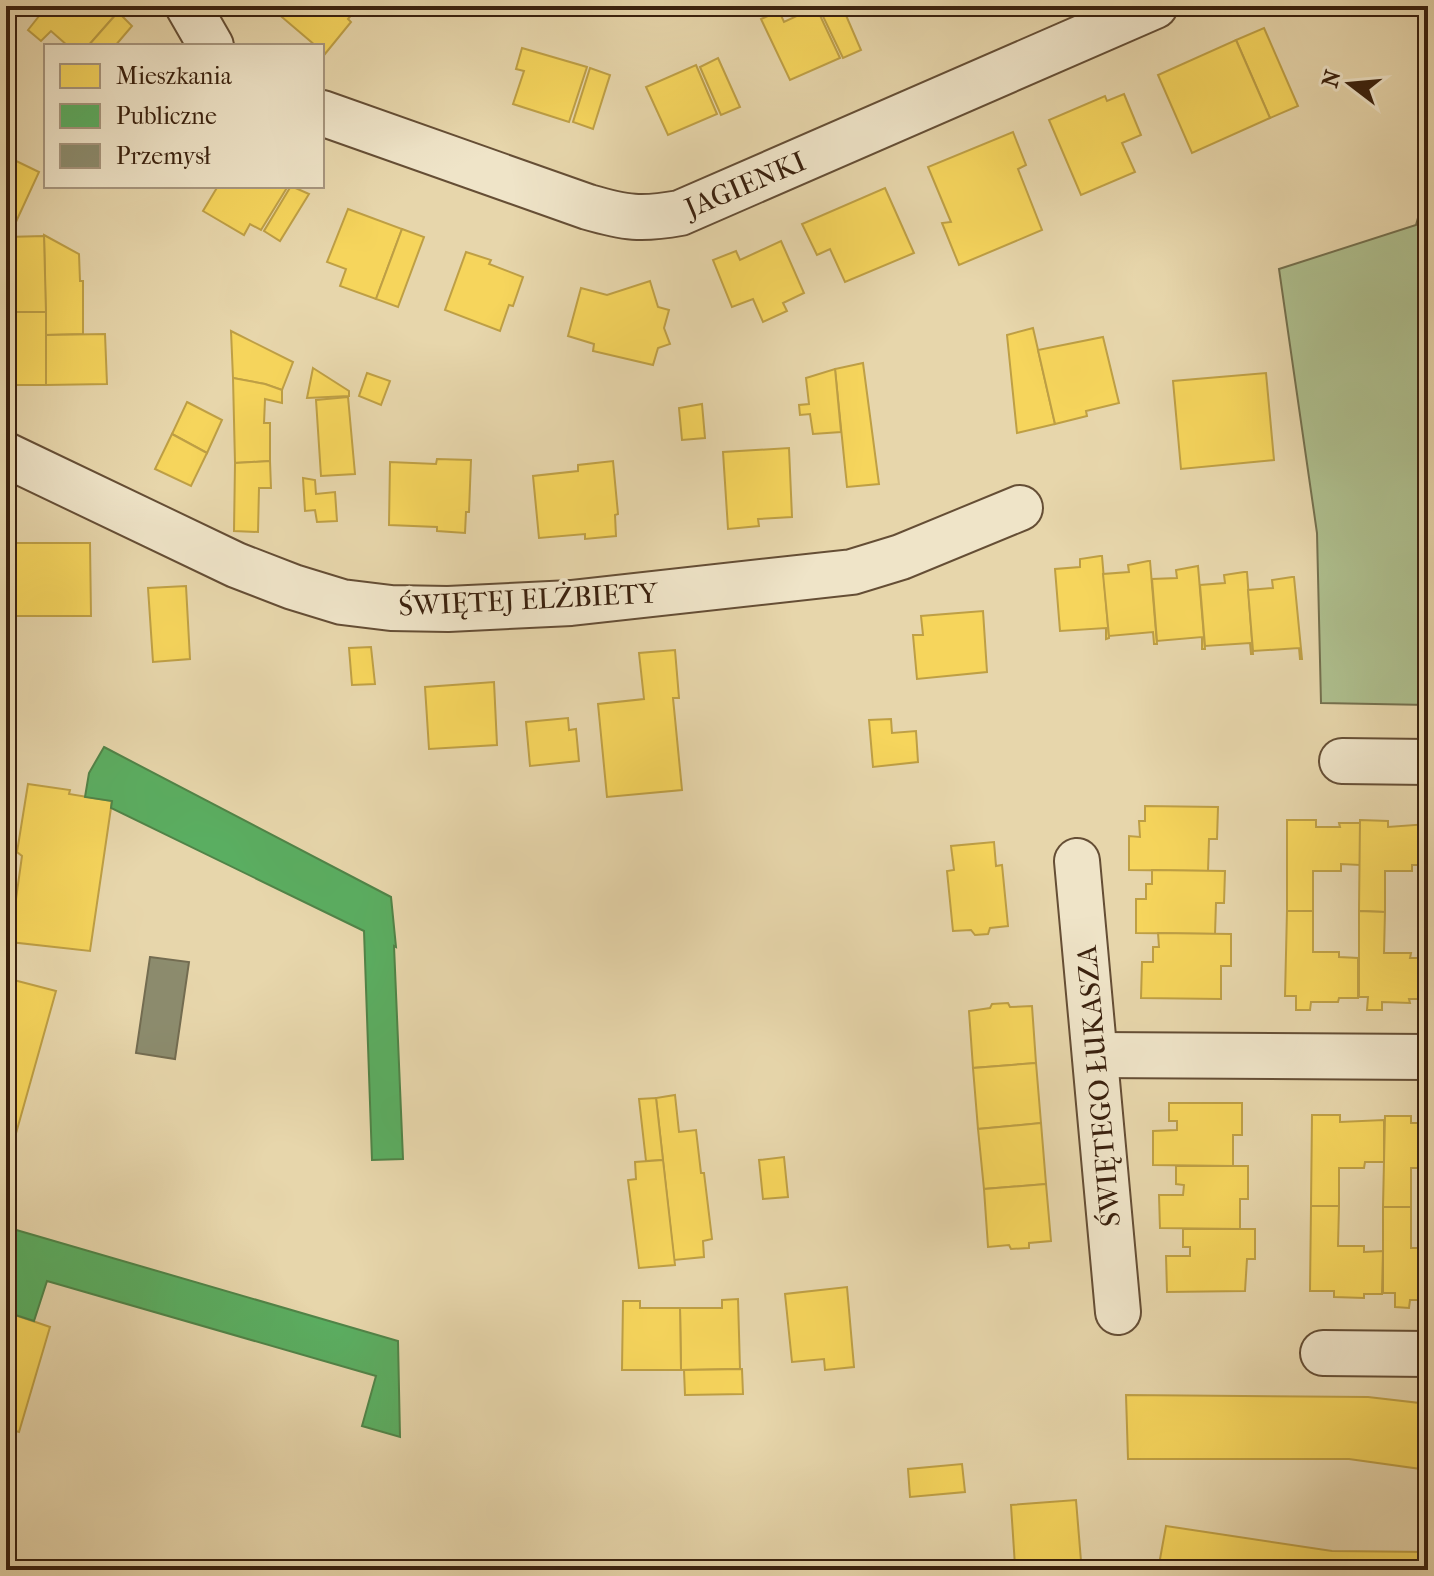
<svg xmlns="http://www.w3.org/2000/svg" width="1434" height="1576" font-family="'IM FELL French Canon',serif">
  <rect width="100%" height="100%" fill="#e7d6ab"/>
  <filter id="stains"><feTurbulence type="fractalNoise" baseFrequency=".0025" numOctaves="4"/><feColorMatrix values="0 0 0 0 .2 0 0 0 0 .09 0 0 0 0 .02 0 0 0 .5 -.17"/></filter>
  <radialGradient id="worn" r=".72"><stop offset=".6" stop-color="#630" stop-opacity="0"/><stop offset="1" stop-color="#630" stop-opacity=".3"/></radialGradient>
  <polygon fill="#aebf8e" stroke="#74704e" stroke-width="2" points="1428,182 1428,705 1321,703 1317,533 1279,269 1416,225"/>
  <g fill="#f6d55c" stroke="#be9f45" stroke-width="2">
    <polygon points="47,6 111,6 118,12 88,46 68,46 51,31 41,41 28,30"/>
    <polygon points="269,6 359,6 348,19 351,22 325,54 322,46 316,46"/>
    <polygon points="824,6 842,6 861,50 843,58 819,8"/>
    <polygon points="816,7 840,58 790,80 761,19 779,11 784,22"/>
    <polygon points="118,12 132,26 115,46 88,46"/>
    <polygon points="1264,28 1298,106 1270,118 1236,40"/>
    <polygon points="1236,40 1270,118 1192,153 1158,75"/>
    <polygon points="522,48 587,67 569,122 513,104 524,71 516,69"/>
    <polygon points="718,58 740,107 721,115 700,67"/>
    <polygon points="696,65 717,114 668,135 646,87"/>
    <polygon points="590,68 610,75 593,129 573,122"/>
    <polygon points="1124,94 1141,135 1122,143 1135,172 1081,195 1049,120 1105,96 1107,101"/>
    <polygon points="1013,132 1026,165 1018,169 1042,230 959,265 942,223 951,222 928,167"/>
    <polygon points="10,158 39,172 15,224 6,219 6,166"/>
    <polygon points="218,186 288,186 261,230 250,224 244,235 203,211"/>
    <polygon points="291,186 309,194 280,241 264,231"/>
    <polygon points="885,188 914,253 845,282 830,249 817,255 802,224"/>
    <polygon points="348,209 402,229 376,299 340,286 346,269 327,262"/>
    <polygon points="402,229 424,237 398,307 376,299"/>
    <polygon points="44,235 79,254 80,281 83,281 83,334 46,335"/>
    <polygon points="44,236 46,312 6,312 6,237"/>
    <polygon points="781,241 804,293 783,303 787,311 763,322 753,299 732,307 713,260 736,251 740,260"/>
    <polygon points="466,252 491,260 489,264 523,277 513,306 509,305 500,331 445,310"/>
    <polygon points="650,281 658,307 669,310 664,328 670,344 658,348 653,365 593,351 594,344 568,336 581,288 607,295"/>
    <rect x="6" y="312" width="40" height="73"/>
    <polygon points="1033,328 1055,424 1017,433 1007,335"/>
    <polygon points="231,331 293,362 282,390 265,384 233,378"/>
    <polygon points="105,334 107,384 46,385 46,335"/>
    <polygon points="1103,337 1119,403 1086,411 1087,416 1055,424 1038,350"/>
    <polygon points="863,363 879,484 847,487 835,369"/>
    <polygon points="313,368 349,391 349,396 307,398"/>
    <polygon points="835,369 841,432 813,434 810,414 800,415 799,405 809,404 806,378"/>
    <polygon points="367,373 390,381 381,405 359,396"/>
    <polygon points="1266,373 1274,460 1181,469 1173,381"/>
    <polygon points="233,378 265,384 282,390 282,403 265,399 264,423 270,423 270,461 235,463"/>
    <polygon points="348,397 355,474 321,476 316,400"/>
    <polygon points="187,402 222,420 207,453 172,434"/>
    <polygon points="702,404 705,438 682,440 679,408"/>
    <polygon points="172,434 207,453 191,486 155,469"/>
    <polygon points="789,448 792,517 758,519 759,526 728,529 723,452"/>
    <polygon points="437,459 471,460 469,512 466,512 465,533 437,531 437,527 389,525 390,462 436,464"/>
    <polygon points="270,461 271,488 259,488 258,532 234,531 235,463"/>
    <polygon points="613,461 618,514 615,515 616,536 585,539 585,534 539,538 533,476 578,471 578,465"/>
    <polygon points="303,478 315,480 316,494 335,492 337,521 317,522 315,510 305,511"/>
    <polygon points="15,543 90,543 91,616 15,616"/>
    <polygon points="1100,556 1102,556 1109,638 1106,639 1106,628 1060,631 1055,569 1080,567 1080,559"/>
    <polygon points="1148,561 1150,561 1157,644 1154,644 1153,632 1109,636 1103,574 1129,572 1128,565"/>
    <polygon points="1198,566 1205,649 1202,649 1202,637 1157,641 1152,579 1177,578 1176,570"/>
    <polygon points="1244,572 1247,572 1253,654 1251,654 1250,643 1205,646 1200,585 1225,583 1224,575"/>
    <polygon points="1292,577 1294,577 1302,659 1300,659 1299,648 1253,651 1248,590 1273,588 1272,580"/>
    <polygon points="186,586 190,659 153,662 148,588"/>
    <polygon points="983,611 987,672 917,679 913,635 923,635 921,616"/>
    <polygon points="371,647 375,684 352,685 349,648"/>
    <polygon points="675,650 679,698 673,698 682,790 607,797 598,704 644,699 639,653"/>
    <polygon points="494,682 497,745 429,749 425,687"/>
    <polygon points="568,718 569,730 576,729 579,761 530,766 526,722"/>
    <polygon points="891,719 892,733 916,731 918,762 873,767 869,720"/>
    <polygon points="28,784 70,790 69,794 112,801 90,951 10,942 22,856 17,852"/>
    <polygon points="1145,806 1218,807 1217,839 1209,839 1208,871 1129,870 1129,836 1140,837 1139,821 1145,821"/>
    <polygon points="1287,820 1316,820 1316,827 1340,827 1339,823 1360,823 1360,865 1341,864 1341,871 1313,871 1313,911 1287,911"/>
    <polygon points="1360,820 1388,821 1388,827 1428,824 1428,865 1412,865 1412,871 1385,871 1385,912 1359,911"/>
    <polygon points="994,842 996,866 1002,865 1008,926 990,928 988,934 975,935 971,930 953,931 947,871 954,870 951,846"/>
    <polygon points="1152,870 1225,871 1224,903 1216,903 1215,934 1136,933 1136,899 1146,899 1146,884 1152,884"/>
    <polygon points="1287,911 1313,911 1313,952 1339,952 1339,957 1358,958 1358,998 1339,998 1338,1002 1311,1002 1310,1010 1296,1010 1296,996 1285,996"/>
    <polygon points="1359,911 1385,912 1384,953 1411,953 1410,958 1428,958 1428,999 1409,999 1410,1003 1382,1002 1382,1010 1367,1010 1368,997 1359,997"/>
    <polygon points="1158,933 1231,934 1231,966 1221,966 1221,999 1141,998 1142,962 1153,962 1153,947 1159,947"/>
    <polygon points="6,978 56,991 6,1169"/>
    <polygon points="1008,1003 1010,1007 1032,1006 1036,1063 973,1068 969,1011 990,1008 992,1004"/>
    <polygon points="1036,1063 1041,1123 978,1129 973,1068"/>
    <polygon points="675,1095 679,1132 696,1130 701,1173 704,1173 712,1239 703,1241 704,1257 674,1260 656,1098"/>
    <polygon points="656,1098 663,1160 646,1161 639,1099"/>
    <polygon points="1169,1103 1242,1103 1242,1135 1233,1135 1233,1166 1153,1165 1153,1131 1177,1130 1177,1121 1169,1121"/>
    <polygon points="1312,1115 1340,1115 1340,1122 1384,1120 1384,1162 1365,1162 1364,1168 1339,1168 1339,1206 1311,1206"/>
    <polygon points="1385,1116 1411,1116 1411,1123 1428,1123 1428,1168 1411,1168 1411,1207 1383,1207"/>
    <polygon points="1041,1123 1046,1184 984,1189 978,1129"/>
    <polygon points="784,1157 788,1197 763,1199 759,1160"/>
    <polygon points="663,1160 675,1265 639,1268 628,1180 636,1179 635,1162"/>
    <polygon points="1176,1166 1248,1166 1248,1199 1240,1199 1240,1229 1160,1228 1159,1195 1183,1195 1184,1185 1176,1184"/>
    <polygon points="1046,1184 1051,1241 1029,1243 1029,1248 1011,1249 1009,1245 988,1247 984,1189"/>
    <polygon points="1311,1206 1339,1206 1338,1246 1364,1246 1364,1252 1383,1251 1382,1294 1364,1294 1364,1298 1334,1297 1334,1291 1310,1291"/>
    <polygon points="1383,1207 1411,1207 1411,1248 1428,1248 1428,1300 1410,1300 1409,1308 1395,1307 1395,1293 1383,1293"/>
    <polygon points="1183,1229 1255,1229 1255,1259 1247,1259 1245,1291 1167,1292 1166,1256 1190,1256 1190,1247 1183,1247"/>
    <polygon points="847,1287 854,1367 825,1370 824,1359 792,1362 785,1294"/>
    <polygon points="738,1299 740,1369 681,1370 680,1308 722,1308 722,1300"/>
    <polygon points="623,1301 640,1301 640,1308 680,1308 681,1370 622,1370"/>
    <polygon points="6,1312 50,1327 19,1432 6,1428"/>
    <polygon points="742,1369 743,1394 685,1395 684,1370"/>
    <polygon points="1126,1395 1368,1397 1428,1404 1428,1470 1349,1459 1128,1459"/>
    <polygon points="962,1464 965,1492 910,1497 908,1469"/>
    <polygon points="1076,1500 1081,1561 1015,1566 1011,1505"/>
    <polygon points="1166,1526 1332,1551 1428,1552 1428,1570 1158,1570"/>
  </g>
  <g fill="#5aae61" stroke="#508448" stroke-width="2">
    <polygon points="104,747 391,897 396,947 394,946 403,1159 372,1160 364,931 111,808 112,801 85,797 89,773"/>
    <polygon points="6,1227 398,1341 400,1437 362,1426 376,1376 47,1281 34,1321 6,1312"/>
  </g>
  <polygon fill="#8c8c6e" stroke="#736c51" stroke-width="2" points="150,957 189,962 175,1059 136,1053"/>
  <g fill="none" stroke-linecap="round" stroke-linejoin="round">
    <defs>
      <g id="minor">
        <polyline points="188,6 211,46"/>
        <path d="M322,113L588,207C626,218 641,220 680,213L1155,6"/>
        <polyline points="6,455 236,565 293,587 342,602 391,608 448,609 571,603 852,572 901,557 1020,508"/>
        <polyline points="1342,761 1428,762"/>
        <polyline points="1077,861 1118,1312"/>
        <polyline points="1095,1055 1428,1057"/>
        <polyline points="1323,1353 1428,1354"/>
      </g>
    </defs>
    <use href="#minor" stroke="#654e35" stroke-width="48"/>
    <use href="#minor" stroke="#efe4c8" stroke-width="44"/>
  </g>
  <g text-anchor="middle" stroke-width="8" stroke-linejoin="round" paint-order="stroke">
    <g font-size="28" fill="#3a210e" stroke="#efe4c8">
      <text transform="translate(745 184) rotate(-23)" y="10">JAGIENKI</text>
      <text transform="translate(528 599) rotate(-3)" y="10">ŚWIĘTEJ ELŻBIETY</text>
      <text transform="translate(1098 1086) rotate(-95)" y="10">ŚWIĘTEGO ŁUKASZA</text>
    </g>
  </g>
  <rect width="1434" height="1576" fill="none" stroke="#e7d6ab" stroke-width="32"/>
  <rect x="8" y="8" width="1418" height="1560" fill="none" stroke="#3a210e" stroke-width="4"/>
  <rect x="16" y="16" width="1402" height="1544" fill="none" stroke="#3a210e" stroke-width="2"/>
  <rect x="44" y="44" width="280" height="144" fill="#efe4c8" stroke="#a7967e" stroke-width="2"/>
  <rect x="60" y="64" width="40" height="24" fill="#f6d55c" stroke="#a7967e" stroke-width="2"/>
  <text x="116" y="84" font-size="24" fill="#3a210e">Mieszkania</text>
  <rect x="60" y="104" width="40" height="24" fill="#5aae61" stroke="#a7967e" stroke-width="2"/>
  <text x="116" y="124" font-size="24" fill="#3a210e">Publiczne</text>
  <rect x="60" y="144" width="40" height="24" fill="#8c8c6e" stroke="#a7967e" stroke-width="2"/>
  <text x="116" y="164" font-size="24" fill="#3a210e">Przemysł</text>
  <g transform="translate(1350 84) rotate(286)" stroke="#efe4c8" stroke-width="6" paint-order="stroke">
  <path d="M0-6L14 30L0 20L-14 30Z" fill="#3a210e"/>
  <text y="-12" font-size="22" font-weight="bold" text-anchor="middle" fill="#3a210e">N</text>
  </g>
  <rect width="100%" height="100%" filter="url(#stains)"/>
  <rect width="100%" height="100%" fill="url(#worn)"/>
</svg>
